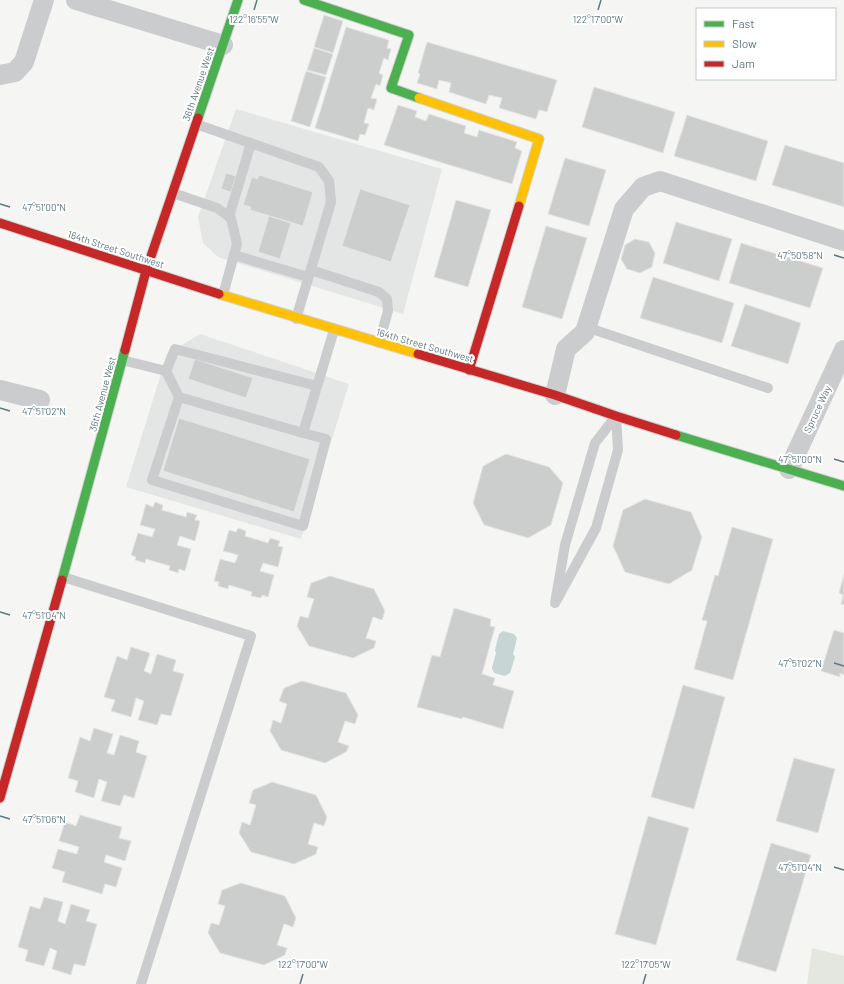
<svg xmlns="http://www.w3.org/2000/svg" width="844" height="984" font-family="Barlow,sans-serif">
  <rect width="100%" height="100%" fill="#f5f5f3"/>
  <g fill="#e4e6e5">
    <polygon points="236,109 442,169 403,314 218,257 203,243 198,217"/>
    <polygon points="200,334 349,384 301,539 126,487 167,354"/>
  </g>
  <polygon fill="#e4e7e0" points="812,948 844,956 844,984 807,984"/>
  <polygon fill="#c8d5d5" points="503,631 514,634 517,638 513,654 515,657 510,673 505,676 494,673 492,668 496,653 495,650 499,634"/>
  <g fill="#cccece" stroke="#e4e4e3">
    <polygon points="324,15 343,21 333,53 314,47"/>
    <polygon points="346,27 389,40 387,48 391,49 388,60 384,58 379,73 383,75 380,86 376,84 371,98 377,99 374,110 368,108 364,123 369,124 365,135 360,134 358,141 315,128"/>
    <polygon points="427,42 557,80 547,112 539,110 536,119 499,108 502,98 489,95 486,104 449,92 451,83 439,80 437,89 417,83 420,74 418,73"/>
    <polygon points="314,48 333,54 326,75 307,70"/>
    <polygon points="306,71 326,77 310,127 291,121"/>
    <polygon points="594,87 675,112 663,153 582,127"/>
    <polygon points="398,105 417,111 415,117 426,121 429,114 466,126 464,133 477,137 479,130 517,142 515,148 522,151 512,184 384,145"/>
    <polygon points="687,115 768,141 756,181 674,156"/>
    <polygon points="785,145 844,163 844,207 772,185"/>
    <polygon points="565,158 606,170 589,226 548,214"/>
    <polygon points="226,173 236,176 231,192 221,189"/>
    <polygon points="259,175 313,192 303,226 250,210 251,207 243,205 252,177 257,179"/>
    <polygon points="360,189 410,205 391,262 342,246"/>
    <polygon points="456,200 491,210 468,287 434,277"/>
    <polygon points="269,216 291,223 280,259 258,252"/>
    <polygon points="676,222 732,239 719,281 663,263"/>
    <polygon points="546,226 587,238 562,319 522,307"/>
    <polygon points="635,239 649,242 655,253 652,267 640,273 627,269 621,259 625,245"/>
    <polygon points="741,243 823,268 810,308 729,283"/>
    <polygon points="653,277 734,303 722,343 640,318"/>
    <polygon points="745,304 801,323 788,364 731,346"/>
    <polygon points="195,359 253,378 246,398 188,379"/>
    <polygon points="179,418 310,459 294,512 163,471"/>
    <polygon points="506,454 549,467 563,483 551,525 528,538 484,525 473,503 483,466"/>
    <polygon points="645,499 691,512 702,537 692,570 669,584 625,572 613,546 623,510"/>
    <polygon points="155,502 163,505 162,510 186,517 187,512 197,515 195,520 200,521 195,541 180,536 177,545 191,549 185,571 179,569 178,573 169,570 170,566 146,559 145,563 135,560 136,557 131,555 138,533 152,537 155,529 140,525 146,504 153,507"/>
    <polygon points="732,527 773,539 733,680 694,669 707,621 702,620 715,575 718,576"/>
    <polygon points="238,528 246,531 245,536 268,543 270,538 280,541 278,546 283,547 278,567 263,563 260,571 274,575 268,597 262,595 261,598 251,596 252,592 229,585 228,589 218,586 219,582 214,581 220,559 235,563 238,555 223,551 229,530 236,532"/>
    <polygon points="844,574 844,605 841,604 843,595 839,593"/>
    <polygon points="330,576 374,589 385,611 382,620 373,617 366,638 376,641 374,648 353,658 309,646 297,626 300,616 308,618 314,599 307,597 311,583"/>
    <polygon points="454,608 491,619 490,626 495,627 482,674 495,678 493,685 514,691 503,729 463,717 462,719 417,707 432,655 440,657"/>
    <polygon points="834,630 844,633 844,675 840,673 840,677 821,671"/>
    <polygon points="131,647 150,653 144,671 151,674 157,654 176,660 173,671 184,674 171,716 161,714 157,725 138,720 144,701 136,698 131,717 111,711 115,700 104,697 117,656 127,660"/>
    <polygon points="302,681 346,693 358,715 355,724 345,721 338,742 349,746 346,752 325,763 281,750 270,731 273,720 281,723 287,704 279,701 284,688"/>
    <polygon points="683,685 725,697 694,809 651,797"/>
    <polygon points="94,728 113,734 107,753 114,755 120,735 139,741 136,752 147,756 134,798 124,795 120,806 101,801 107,782 99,779 94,798 75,792 78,781 68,778 80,737 90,741"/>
    <polygon points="794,758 835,769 818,833 776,821"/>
    <polygon points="272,782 316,795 327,817 324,826 314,823 308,844 318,847 316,854 294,864 251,852 239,833 242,822 250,825 256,805 249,803 253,790"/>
    <polygon points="80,815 122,827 119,838 131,841 125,861 106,855 104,862 122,868 116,887 105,884 102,894 62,882 65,872 52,868 58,849 77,854 79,847 59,841 65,822 76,826"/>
    <polygon points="648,816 689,828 656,945 615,934"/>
    <polygon points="771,843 811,855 776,972 736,960"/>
    <polygon points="241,883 285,896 296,918 293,927 284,924 277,945 287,948 285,955 264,965 220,953 208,933 211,923 219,925 225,906 218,904 222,890"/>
    <polygon points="44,897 63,902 58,921 65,924 71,904 90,910 86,921 97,924 85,966 74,964 71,975 52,969 57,951 50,948 44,966 25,961 28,950 18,947 30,906 40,909"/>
  </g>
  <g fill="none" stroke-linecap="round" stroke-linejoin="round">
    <defs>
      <g id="fast">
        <polyline points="304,0 409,35 391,88 419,98"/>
        <polyline points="198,118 238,0"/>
        <polyline points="676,435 844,486"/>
        <polyline points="62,580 125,350"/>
      </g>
      <g id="slow">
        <polyline points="419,98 539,139 519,206"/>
        <polyline points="219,294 418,354"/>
      </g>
      <g id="jam">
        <polyline points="0,223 219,294"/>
        <polyline points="125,350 146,271 198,118"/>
        <polyline points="418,354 555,395 616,416 676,435"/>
        <polyline points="469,370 519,206"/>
        <polyline points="0,798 62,580"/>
      </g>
    </defs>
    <use href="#fast" stroke="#d0d2d2" stroke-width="11"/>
    <use href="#slow" stroke="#d0d2d2" stroke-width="11"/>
    <use href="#jam" stroke="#d0d2d2" stroke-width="11"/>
    <g stroke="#cacccd" stroke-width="10">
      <polyline points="196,124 319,167 329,181 331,202 296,319"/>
      <polyline points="173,193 217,208 231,218 237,244 223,295"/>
      <polyline points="229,217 251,143"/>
      <polyline points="234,255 308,277"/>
      <polyline points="311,270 379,292 387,299 388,311 379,343"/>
      <polyline points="586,327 768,388"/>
      <polyline points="122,360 166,371"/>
      <polyline points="179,397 303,433 334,330"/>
      <polygon points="616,416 618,450 596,528 555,603 565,545 595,443"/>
      <polyline points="303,433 326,439 303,526 152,480 179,397 166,371 175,349 317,386"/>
      <polyline points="63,577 251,636 141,984"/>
    </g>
    <g stroke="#cacccd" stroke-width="20">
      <polyline points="76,0 223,45"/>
      <polyline points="0,75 15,72 24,62 44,0"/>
      <polyline points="0,390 40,400"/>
      <polyline points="555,395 566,349 585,332 624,209 643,187 660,181 844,241"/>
      <polyline points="789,469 844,350"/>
    </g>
    <use href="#fast" stroke="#4caf50" stroke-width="9"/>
    <use href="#slow" stroke="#ffc107" stroke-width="9"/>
    <use href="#jam" stroke="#c62828" stroke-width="9"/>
  </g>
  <path fill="none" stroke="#5e7880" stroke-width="1.5" d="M254,10L257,0M598,10L601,0M0,204L10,207M834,255L844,258M0,408L10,411M834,459L844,462M0,612L10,615M834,663L844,666M0,816L10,819M834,867L844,870M300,984L303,974M643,984L646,974"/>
  <g text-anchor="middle" stroke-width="4" stroke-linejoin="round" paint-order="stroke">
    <g font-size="10" fill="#5e7880" stroke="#fff">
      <text transform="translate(198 84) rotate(-71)" y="4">36th Avenue West</text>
      <text transform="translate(116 249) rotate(18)" y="4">164th Street Southwest</text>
      <text transform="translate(425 345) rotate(16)" y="4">164th Street Southwest</text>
      <text transform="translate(102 394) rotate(-75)" y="4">36th Avenue West</text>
      <text transform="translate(817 409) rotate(-65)" y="4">Spruce Way</text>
    </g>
  </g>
  <g font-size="10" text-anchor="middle" fill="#5e7880" stroke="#fff" stroke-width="4" stroke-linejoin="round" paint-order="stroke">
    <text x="254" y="23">122°16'55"W</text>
    <text x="598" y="23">122°17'00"W</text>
    <text x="44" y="211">47°51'00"N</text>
    <text x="800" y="259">47°50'58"N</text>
    <text x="44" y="415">47°51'02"N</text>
    <text x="800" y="463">47°51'00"N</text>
    <text x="44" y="619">47°51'04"N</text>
    <text x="800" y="667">47°51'02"N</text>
    <text x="44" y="823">47°51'06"N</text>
    <text x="800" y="871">47°51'04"N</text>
    <text x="303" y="968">122°17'00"W</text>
    <text x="646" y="968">122°17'05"W</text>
  </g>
  <rect x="696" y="8" width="140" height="72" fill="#ffffff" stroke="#bfc9cc"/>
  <rect x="704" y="21" width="20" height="6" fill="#4caf50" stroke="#bfc9cc"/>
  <text x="732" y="28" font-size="12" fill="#5e7880">Fast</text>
  <rect x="704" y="41" width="20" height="6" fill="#ffc107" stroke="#bfc9cc"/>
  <text x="732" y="48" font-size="12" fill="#5e7880">Slow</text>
  <rect x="704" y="61" width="20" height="6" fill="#c62828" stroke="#bfc9cc"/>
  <text x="732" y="68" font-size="12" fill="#5e7880">Jam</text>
</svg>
